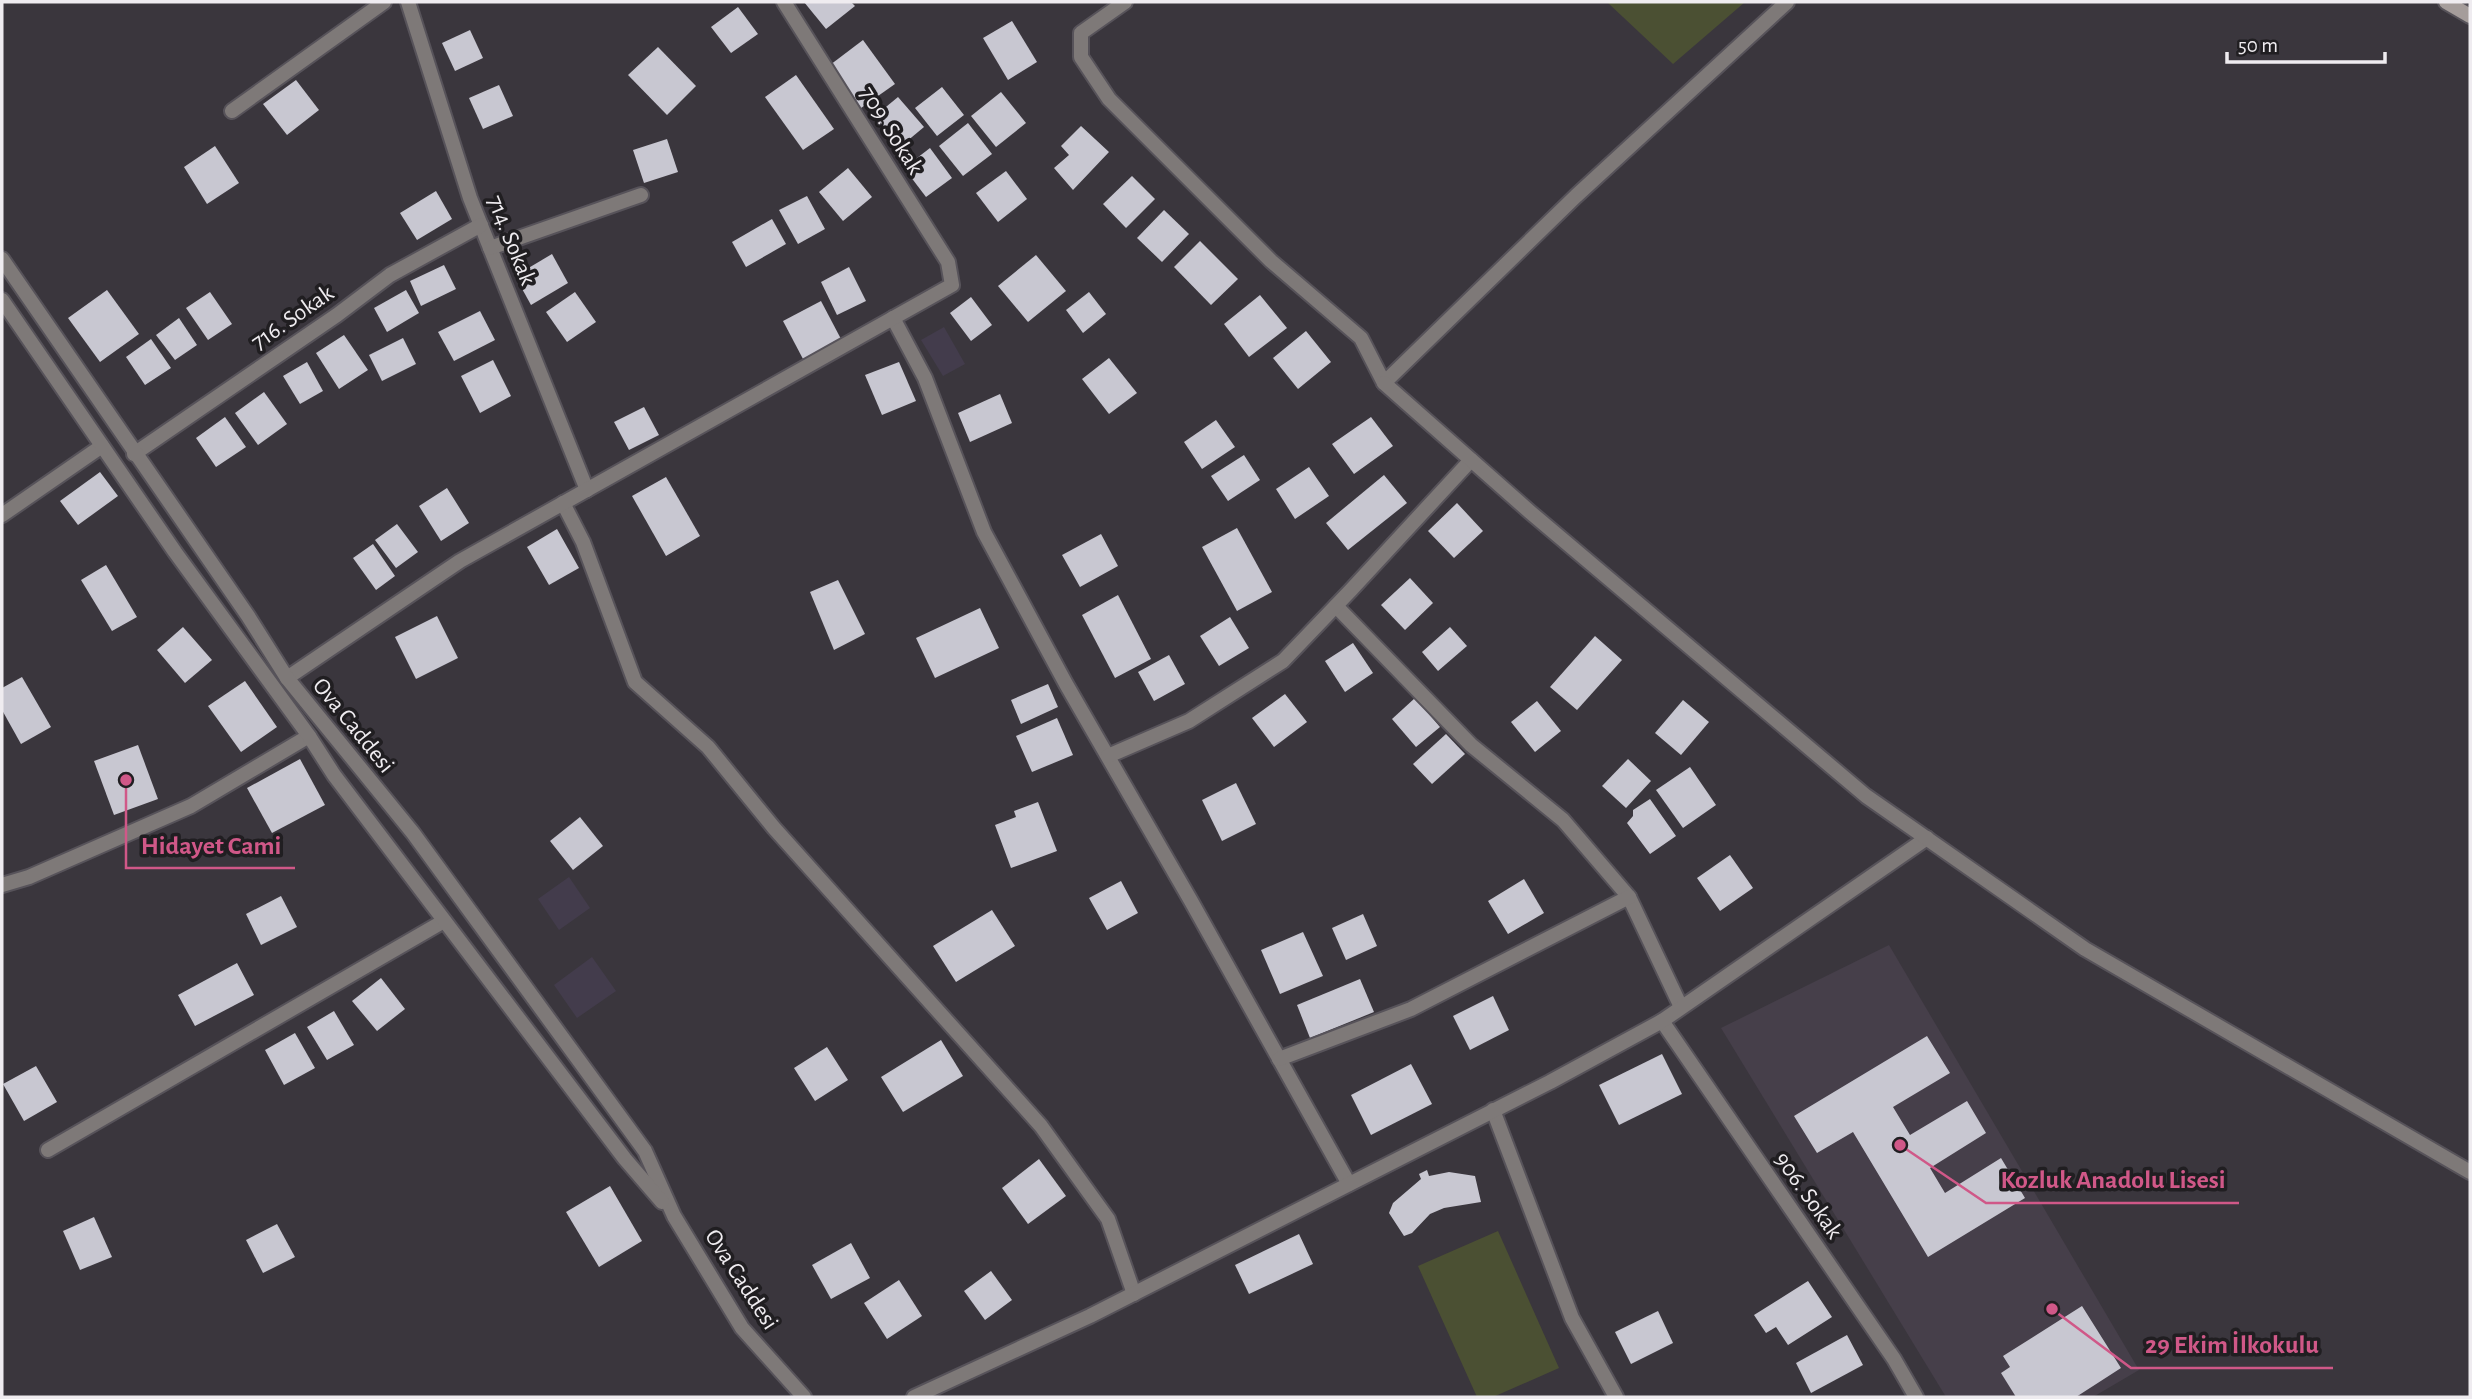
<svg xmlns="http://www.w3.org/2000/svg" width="2472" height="1399" font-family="'Alegreya Sans',sans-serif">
  <rect width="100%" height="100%" fill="#3a363d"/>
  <g fill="#433c4c">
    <polygon points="944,327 965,364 943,376 921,340"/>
    <polygon points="569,877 590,908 559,930 538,899"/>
    <polygon points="592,957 616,991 577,1018 554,985"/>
  </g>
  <polygon fill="#463f4a" points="1889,945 2139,1370 2093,1397 1946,1397 1721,1028"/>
  <g fill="#4b5033">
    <polygon points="1607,2 1745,2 1673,64"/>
    <polygon points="1498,1231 1559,1368 1493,1397 1477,1397 1418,1266"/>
  </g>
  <g fill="#c8c7d1">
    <polygon points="804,2 851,2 855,6 826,29"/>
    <polygon points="738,7 758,34 731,53 711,27"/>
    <polygon points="1012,21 1037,62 1008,80 983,38"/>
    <polygon points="470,30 483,58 455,71 442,43"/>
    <polygon points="863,40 895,84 861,108 830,65"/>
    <polygon points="658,47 696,86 667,115 628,75"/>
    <polygon points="796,75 834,129 803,150 765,97"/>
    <polygon points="296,80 319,110 287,135 263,104"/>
    <polygon points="499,85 513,116 483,129 469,98"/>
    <polygon points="942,87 964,115 937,136 915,108"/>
    <polygon points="1001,92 1026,123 996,147 971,116"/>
    <polygon points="898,97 924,127 900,147 875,116"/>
    <polygon points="968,123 992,154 963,176 939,146"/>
    <polygon points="1081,126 1109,152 1073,190 1054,168 1069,155 1061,146"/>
    <polygon points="667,139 678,172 644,183 633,150"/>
    <polygon points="215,146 239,183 207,204 184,167"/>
    <polygon points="930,148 952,178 926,197 904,168"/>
    <polygon points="848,168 872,197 843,221 819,192"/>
    <polygon points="1006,171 1027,199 998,222 976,193"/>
    <polygon points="1132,176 1155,199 1126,228 1103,204"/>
    <polygon points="436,191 452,219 417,240 400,213"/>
    <polygon points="807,196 825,229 798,244 779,210"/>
    <polygon points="1164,210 1189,234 1162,262 1137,238"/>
    <polygon points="772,219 786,244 746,267 732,242"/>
    <polygon points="1200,241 1238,279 1211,305 1174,267"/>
    <polygon points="552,254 568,283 531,305 515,276"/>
    <polygon points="1036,255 1066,291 1028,322 998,286"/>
    <polygon points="444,265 456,289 421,306 410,281"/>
    <polygon points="849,267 866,301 837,315 821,282"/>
    <polygon points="107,290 139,334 100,362 68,318"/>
    <polygon points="406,290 419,313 387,332 374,308"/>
    <polygon points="210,292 232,324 208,340 186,308"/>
    <polygon points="575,292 596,322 567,342 546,312"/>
    <polygon points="1089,292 1106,314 1083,333 1066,310"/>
    <polygon points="1260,295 1287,328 1249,357 1224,324"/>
    <polygon points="971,297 992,325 971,341 950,313"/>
    <polygon points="821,301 841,339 803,359 783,321"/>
    <polygon points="480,311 495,340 454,361 438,332"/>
    <polygon points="179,318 197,345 175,360 156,335"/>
    <polygon points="1306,331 1331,362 1298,389 1273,358"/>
    <polygon points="344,335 368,370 339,389 316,353"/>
    <polygon points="403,338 416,364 382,381 369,355"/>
    <polygon points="151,339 171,368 145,385 126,357"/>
    <polygon points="1109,358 1137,393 1109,414 1082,379"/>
    <polygon points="493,360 511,396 480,413 461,376"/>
    <polygon points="307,362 323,391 300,404 283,376"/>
    <polygon points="899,362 916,401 882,415 865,375"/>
    <polygon points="264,392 287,424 258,445 235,413"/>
    <polygon points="1000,394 1012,423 970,442 958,413"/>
    <polygon points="644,407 659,435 629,450 614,422"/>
    <polygon points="225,417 246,447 216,467 196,438"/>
    <polygon points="1371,417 1393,446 1354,474 1332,444"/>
    <polygon points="1216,420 1235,447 1202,469 1184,442"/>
    <polygon points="1244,455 1260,480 1228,501 1211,476"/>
    <polygon points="1309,467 1329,496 1295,519 1276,489"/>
    <polygon points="100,472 118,496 78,525 60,501"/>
    <polygon points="1384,475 1407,503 1348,550 1326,523"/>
    <polygon points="666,477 700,536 666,556 632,496"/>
    <polygon points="447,488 469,523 441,541 419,506"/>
    <polygon points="1457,503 1483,531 1454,558 1428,531"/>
    <polygon points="397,524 418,552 396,568 375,540"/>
    <polygon points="1237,528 1272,592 1237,611 1202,547"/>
    <polygon points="557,529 579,568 549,585 527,547"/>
    <polygon points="1101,534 1118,566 1080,587 1062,555"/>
    <polygon points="373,544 395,576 376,590 353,558"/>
    <polygon points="106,565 137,617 112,631 81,580"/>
    <polygon points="1410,578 1433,603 1405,630 1381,605"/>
    <polygon points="838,580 865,634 834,650 810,592"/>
    <polygon points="1118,595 1151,659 1115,678 1082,615"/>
    <polygon points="980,608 999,648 935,678 916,638"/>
    <polygon points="437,616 458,658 416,679 395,637"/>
    <polygon points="1230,617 1249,648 1219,666 1200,636"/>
    <polygon points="183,627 212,660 185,683 157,650"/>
    <polygon points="1450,627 1467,646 1438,671 1422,652"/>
    <polygon points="1595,636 1622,660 1577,710 1550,687"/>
    <polygon points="1353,643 1373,673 1345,692 1325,661"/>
    <polygon points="1169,655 1185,684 1154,701 1138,672"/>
    <polygon points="22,677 51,727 21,744 2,710 2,688"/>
    <polygon points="245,681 277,727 241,752 208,706"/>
    <polygon points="1048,684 1058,707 1021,724 1011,700"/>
    <polygon points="1285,694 1307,722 1274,747 1252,718"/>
    <polygon points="1415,698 1440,727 1416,747 1392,719"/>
    <polygon points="1683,700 1709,722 1681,755 1655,733"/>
    <polygon points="1537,701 1561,731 1535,752 1511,722"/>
    <polygon points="1057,718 1073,755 1032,772 1016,736"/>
    <polygon points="1446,734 1465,754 1432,784 1413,764"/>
    <polygon points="138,745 158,799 114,815 94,761"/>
    <polygon points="300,759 325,805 272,833 247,788"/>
    <polygon points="1628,759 1651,781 1626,808 1602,786"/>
    <polygon points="1690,767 1716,805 1683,828 1656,790"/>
    <polygon points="1236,783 1256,824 1222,841 1202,800"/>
    <polygon points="1650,799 1676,836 1650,854 1627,823 1633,816 1633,810"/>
    <polygon points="1038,802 1057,851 1011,868 995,825 1016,817 1014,811"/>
    <polygon points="580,817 603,846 573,870 550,841"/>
    <polygon points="1730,855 1753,888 1720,911 1697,878"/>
    <polygon points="1524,879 1544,913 1508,934 1488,901"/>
    <polygon points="1121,881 1138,913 1107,930 1089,898"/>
    <polygon points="281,896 297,927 261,945 246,914"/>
    <polygon points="992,910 1015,946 956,982 933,946"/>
    <polygon points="1363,914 1377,946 1346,960 1332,928"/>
    <polygon points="1303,932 1323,976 1280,994 1261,950"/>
    <polygon points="237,963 254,995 195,1026 178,995"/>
    <polygon points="381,978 405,1009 377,1031 352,1001"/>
    <polygon points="1360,979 1374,1012 1310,1038 1297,1005"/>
    <polygon points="1493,996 1509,1030 1470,1050 1453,1016"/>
    <polygon points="334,1011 354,1045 327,1060 307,1027"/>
    <polygon points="295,1033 315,1068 284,1085 265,1050"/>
    <polygon points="1927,1036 1950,1073 1893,1107 1910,1135 1967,1101 1986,1133 1930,1168 1945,1193 2001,1158 2025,1198 1928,1257 1853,1132 1817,1153 1794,1116"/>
    <polygon points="941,1040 963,1076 903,1112 881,1077"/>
    <polygon points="827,1047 848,1080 815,1101 794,1068"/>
    <polygon points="1662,1054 1682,1094 1619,1125 1599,1085"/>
    <polygon points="1411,1064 1432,1104 1371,1135 1351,1095"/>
    <polygon points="36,1066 57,1102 24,1121 3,1084"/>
    <polygon points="1039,1159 1066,1196 1028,1224 1002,1188"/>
    <polygon points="1427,1170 1429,1176 1449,1172 1475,1176 1481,1202 1444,1208 1430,1214 1412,1233 1404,1236 1389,1213 1393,1203 1421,1179 1419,1174"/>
    <polygon points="610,1186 642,1241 599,1267 566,1212"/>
    <polygon points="94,1217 112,1257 80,1270 63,1231"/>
    <polygon points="277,1224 295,1257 263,1273 246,1240"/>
    <polygon points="1299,1234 1313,1264 1249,1294 1235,1265"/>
    <polygon points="851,1243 870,1278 831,1299 812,1265"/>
    <polygon points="991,1271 1012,1300 985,1320 964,1291"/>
    <polygon points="899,1280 922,1316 887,1339 864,1303"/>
    <polygon points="1808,1281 1832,1317 1788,1345 1776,1327 1766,1333 1754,1315"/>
    <polygon points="2082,1306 2121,1368 2076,1397 2016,1397 2001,1373 2010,1367 2003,1356"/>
    <polygon points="1658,1311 1673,1343 1631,1364 1615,1332"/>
    <polygon points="1847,1335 1863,1365 1811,1393 1796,1363"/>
  </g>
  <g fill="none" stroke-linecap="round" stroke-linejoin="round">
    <defs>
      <g id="minor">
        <polyline points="408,2 470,198 587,490"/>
        <polyline points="1125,2 1081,33 1081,57 1109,99 1271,261 1361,338 1384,383 1576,196 1787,2"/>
        <polyline points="232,111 384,2"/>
        <polyline points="490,248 641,195"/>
        <polyline points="893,318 925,378 984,532 1066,684 1191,901 1349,1184"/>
        <polyline points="134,454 337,315 390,275 481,225"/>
        <polyline points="563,503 583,542 635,682 708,747 774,828 1041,1126 1108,1219 1134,1294"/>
        <polyline points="2,515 102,446"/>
        <polyline points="1336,606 1471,745 1563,820 1629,897 1681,1007"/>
        <polyline points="287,678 460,561 952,285 948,262 784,2"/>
        <polyline points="1108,756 1189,721 1283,661 1351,590 1471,460"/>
        <polyline points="2,885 29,877 191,806 309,736"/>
        <polyline points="1662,1021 1894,1359 1916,1397"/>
        <polyline points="1279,1059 1411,1009 1629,897"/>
        <polyline points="1493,1110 1572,1318 1616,1397"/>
        <polyline points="48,1150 444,921"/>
        <polyline points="914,1397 1090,1316 1550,1082 1662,1021 1927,838"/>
      </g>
      <g id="tertiary">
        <polyline points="2,259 248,616 287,678 413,833 645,1151 674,1216 742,1328 804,1397"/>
        <polyline points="2,300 175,552 309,736 334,775 625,1159 662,1202"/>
        <polyline points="1384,383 1530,512 1866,796 2085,949 2470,1172"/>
      </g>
      <polyline id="secondary" points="2446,2 2470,16"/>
    </defs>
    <use href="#minor" stroke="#57535a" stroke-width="18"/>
    <use href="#tertiary" stroke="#57535a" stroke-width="18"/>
    <use href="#secondary" stroke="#57535a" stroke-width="18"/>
    <use href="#minor" stroke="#7e7978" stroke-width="14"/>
    <use href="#tertiary" stroke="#7e7978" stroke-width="14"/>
    <use href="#secondary" stroke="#a59d9b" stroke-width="14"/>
  </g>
  <g text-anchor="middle" stroke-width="7" stroke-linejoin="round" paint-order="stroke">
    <g font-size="24" fill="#efecf0" stroke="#201e21">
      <text transform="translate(892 130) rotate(58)" y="8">709. Sokak</text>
      <text transform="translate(512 240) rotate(68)" y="8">714. Sokak</text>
      <text transform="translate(292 317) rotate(-35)" y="8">716. Sokak</text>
      <text transform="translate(354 725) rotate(51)" y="8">Ova Caddesi</text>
      <text transform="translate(1809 1195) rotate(55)" y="8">906. Sokak</text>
      <text transform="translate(742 1279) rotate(57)" y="8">Ova Caddesi</text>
    </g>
  </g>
  <path fill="none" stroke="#d05888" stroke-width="2.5" d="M126 780L126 868H295M1900 1145L1986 1203H2239M2052 1309L2131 1368H2333"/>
  <g fill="#d05888" stroke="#201e21" stroke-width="2.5">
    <circle cx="126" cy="780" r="7"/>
    <circle cx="1900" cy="1145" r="7"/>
    <circle cx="2052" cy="1309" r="7"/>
  </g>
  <g font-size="26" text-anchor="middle" font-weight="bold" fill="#d05888" stroke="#201e21" stroke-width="7" stroke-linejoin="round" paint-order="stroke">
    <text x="211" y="854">Hidayet Cami</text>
    <text x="2113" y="1188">Kozluk Anadolu Lisesi</text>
    <text x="2232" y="1353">29 Ekim İlkokulu</text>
  </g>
  <rect width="2472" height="1399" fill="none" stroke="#efecf0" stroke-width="7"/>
  <path d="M2227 52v10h158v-10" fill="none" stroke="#efecf0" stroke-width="3.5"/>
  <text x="2238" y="52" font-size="21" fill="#efecf0" stroke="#201e21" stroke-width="5" paint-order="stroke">50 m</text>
</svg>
